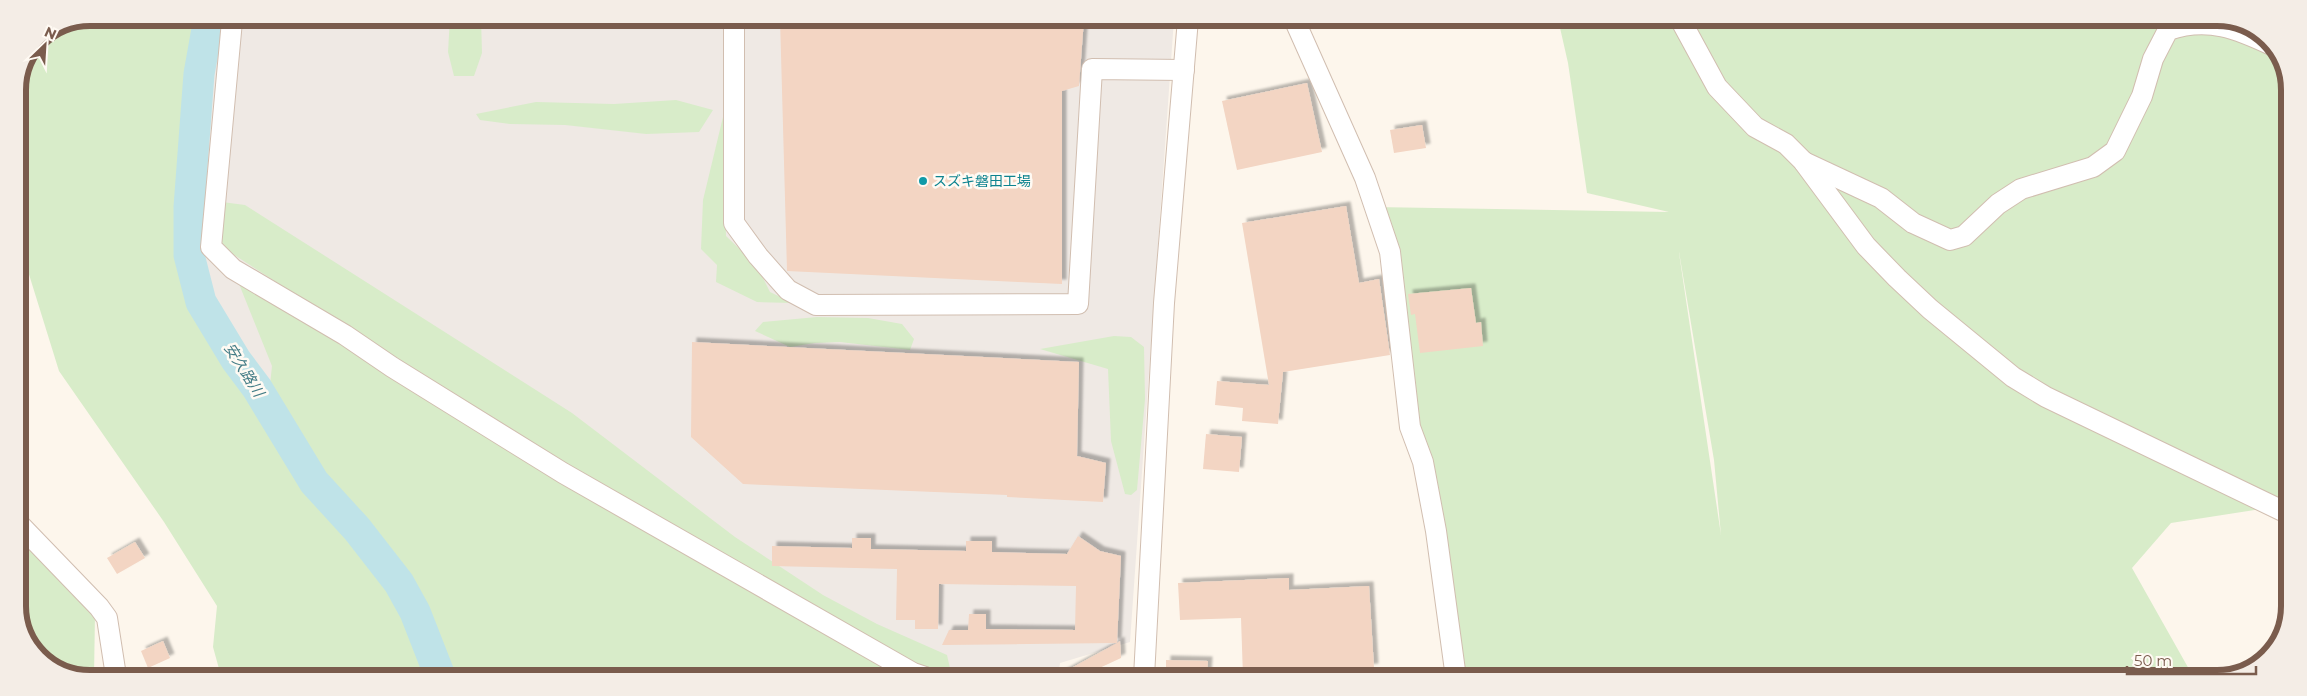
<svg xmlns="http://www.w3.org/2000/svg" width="2307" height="696" font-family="Montserrat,'Noto Sans JP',sans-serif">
  <defs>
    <filter id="shadow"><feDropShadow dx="4.5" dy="-4.5" stdDeviation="1" flood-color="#0004"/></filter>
  </defs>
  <rect width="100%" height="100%" fill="#fdf6ec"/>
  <polygon fill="#efe9e4" points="201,18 1174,19 1130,642 1060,663 1058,677 957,677 938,666 936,677 406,676 200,307 168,145"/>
  <g fill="#d8ecc9" fill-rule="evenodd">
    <polygon points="91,18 207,18 177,207 209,315 294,455 389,581 415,629 429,676 221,676 213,647 217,606 164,522 59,371 18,239 18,90 39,39"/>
    <polygon points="450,18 481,18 482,53 474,76 454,76 448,52"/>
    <path d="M1558,19L2236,20L2274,46L2289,86L2287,520L2261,509L2171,523L2132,568L2194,678H1457L1374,207L1669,212L1587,193L1568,63ZM1679,252L1714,460L1721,535L1679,253Z"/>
    <polygon points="676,100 713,110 699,132 646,134 565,125 510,124 480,120 476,114 536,102 614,104"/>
    <polygon points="723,117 726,236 757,266 770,292 793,303 757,302 716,282 717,265 701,249 703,200"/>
    <polygon points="222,202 245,205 572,413 735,537 823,595 877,624 947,655 952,677 452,676 418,589 321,476 269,394 272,366 233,269 639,515 225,249 209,212"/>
    <polygon points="817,317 868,318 902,324 914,339 910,350 840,342 815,343 790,347 755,331 763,322"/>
    <polygon points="1114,336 1131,337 1144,347 1145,399 1137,490 1131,495 1125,494 1111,441 1108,369 1040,349"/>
    <polygon points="18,537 95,614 94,676 71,676 33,650 18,610"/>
  </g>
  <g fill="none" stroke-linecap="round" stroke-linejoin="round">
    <polyline stroke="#bfe3e8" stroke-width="31" points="209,18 199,74 189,207 189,255 201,302 236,360 257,388 314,482 357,529 399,583 415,612 440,676"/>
  </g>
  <g fill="#f3d5c3" filter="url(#shadow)">
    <polygon points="780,18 1084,19 1079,86 1062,91 1062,284 787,271"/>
    <polygon points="1307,83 1322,152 1237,170 1222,101"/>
    <polygon points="1422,125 1426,148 1394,153 1390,130"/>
    <polygon points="1346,206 1359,283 1379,279 1390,355 1283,372 1278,424 1242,421 1243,408 1215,405 1217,381 1269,385 1242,223"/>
    <polygon points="1471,288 1476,323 1481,322 1483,346 1420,353 1415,314 1411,315 1408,294"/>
    <polygon points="692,342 1079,362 1077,456 1106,463 1103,502 1007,497 1007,495 743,484 691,437"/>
    <polygon points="1206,434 1242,437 1239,472 1203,469"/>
    <polygon points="1078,536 1100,551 1121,556 1117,643 1120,641 1121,658 1080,677 1055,677 1117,643 942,645 949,630 968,630 969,614 986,614 986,629 1075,630 1076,586 939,584 938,629 915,629 915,620 896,620 897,569 772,566 772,546 852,548 852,538 871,538 871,549 966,551 966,541 992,541 992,552 1067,554"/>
    <polygon points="135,542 145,558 117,574 107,558"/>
    <polygon points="1289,578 1289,590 1369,586 1374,668 1293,673 1293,677 1243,677 1241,618 1180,620 1178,583"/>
    <polygon points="163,641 170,658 148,668 141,651"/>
    <polygon points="1166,660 1208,661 1207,677 1166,677"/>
  </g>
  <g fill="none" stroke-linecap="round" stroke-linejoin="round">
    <defs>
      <g id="minor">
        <polyline points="734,18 734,223 758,256 788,290 816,305 1078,304 1092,69 1184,70"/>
        <polyline points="1294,19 1365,178 1390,252 1410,427 1423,462 1436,531 1456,678"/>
        <polyline points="1680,19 1717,87 1755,127 1786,144 1803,161 1866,246 1897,278 1930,309 2013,377 2046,397 2287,513"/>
        <polyline points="232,21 211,247 233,269 345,335 392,367 563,473 913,673 925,677"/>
        <path d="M1804,162L1881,198L1913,223L1950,240L1964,236L1998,204L2021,189L2093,167L2115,151L2142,96L2153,59L2168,30C2208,16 2238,29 2274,46"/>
        <polyline points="18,523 99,607 107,618 116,676"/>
        <polyline points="1144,677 1164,303 1188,19"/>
      </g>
    </defs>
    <use href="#minor" stroke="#d1beb0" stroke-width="22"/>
    <use href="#minor" stroke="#fff" stroke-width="20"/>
  </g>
  <circle fill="#0f9aa8" stroke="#fffaf3" stroke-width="2" cx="923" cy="181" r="5"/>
  <g text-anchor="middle" stroke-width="5" stroke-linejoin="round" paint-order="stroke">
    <g font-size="14" fill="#0d838f" stroke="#fffaf3" text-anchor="start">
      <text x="933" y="186">スズキ磐田工場</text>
    </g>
    <g font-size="15" font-style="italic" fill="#437c86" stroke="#fffaf3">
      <text transform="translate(244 370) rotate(58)" y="5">安久路川</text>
    </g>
  </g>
  <path d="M0 0H2307V696H0ZM90 26H2217A64 64 0 0 1 2281 90V606A64 64 0 0 1 2217 670H90A64 64 0 0 1 26 606V90A64 64 0 0 1 90 26Z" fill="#f4ede6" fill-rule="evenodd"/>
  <path fill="none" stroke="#7a5c4d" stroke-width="6" d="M90 26H2217A64 64 0 0 1 2281 90V606A64 64 0 0 1 2217 670H90A64 64 0 0 1 26 606V90A64 64 0 0 1 90 26Z"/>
  <g transform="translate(45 45) rotate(25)" stroke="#fffaf3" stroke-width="4" paint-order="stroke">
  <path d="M0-4L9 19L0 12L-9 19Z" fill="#7a5c4d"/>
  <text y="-8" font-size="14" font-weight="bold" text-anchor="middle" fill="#7a5c4d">N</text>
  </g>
  <path d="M2127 666v8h129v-8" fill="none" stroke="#7a5c4d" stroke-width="2.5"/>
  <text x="2134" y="666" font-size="15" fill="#7a5c4d" stroke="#fffaf3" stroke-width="4" paint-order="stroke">50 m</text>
</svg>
